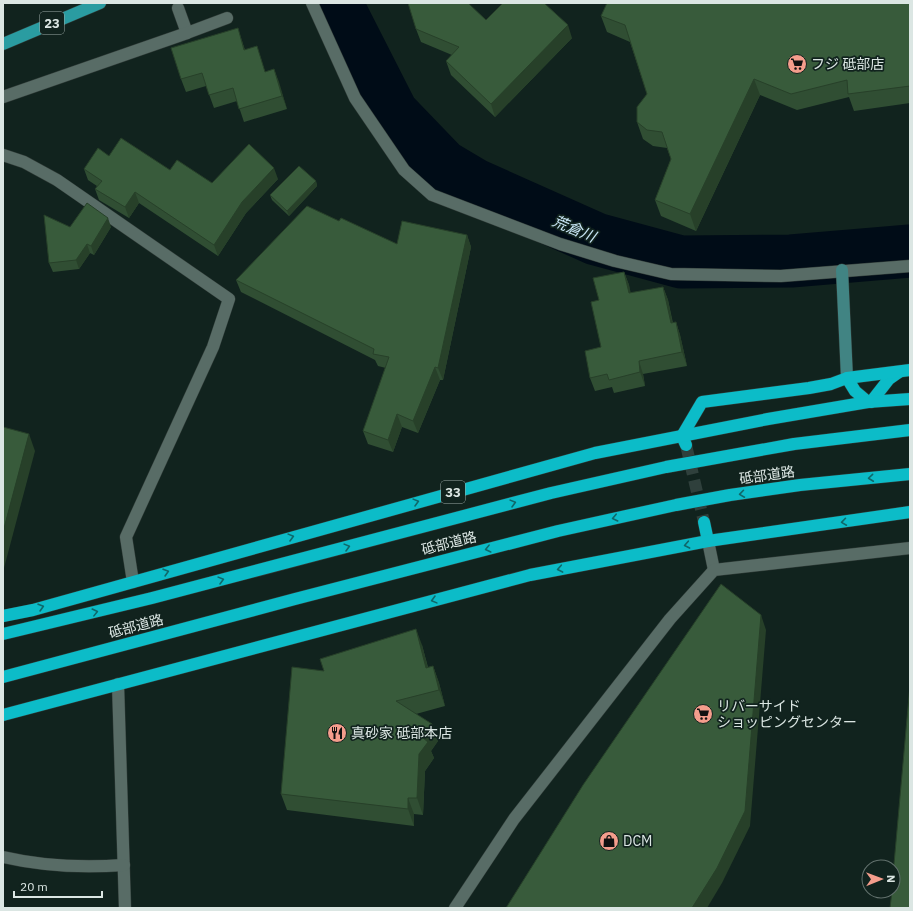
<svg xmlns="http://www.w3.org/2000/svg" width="913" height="911" font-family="'IBM Plex Sans','Noto Sans JP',sans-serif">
  <rect width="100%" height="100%" fill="#11231e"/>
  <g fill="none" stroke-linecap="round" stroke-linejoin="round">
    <polyline stroke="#000c17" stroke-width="53" points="336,3 392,113 443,166 475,185 596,239 681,262 791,261 910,251"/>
    <polyline stroke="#2f403c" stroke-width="12" stroke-dasharray="12 6" stroke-linecap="butt" points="686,445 704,522"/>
    <defs>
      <g id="street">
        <polyline points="312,3 355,98 404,170 432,195 560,244 615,261 671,274 781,276 910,266"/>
        <polyline points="178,8 187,33"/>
        <polyline points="3,97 187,33 227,18"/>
        <polyline points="3,155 24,162 57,180 229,299 213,347 126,537 133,582"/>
        <polyline points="708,541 714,570"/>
        <polyline points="118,684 125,908"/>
        <path d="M3,857C42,866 84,868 124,865"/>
        <polyline points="455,908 514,819 670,619 714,570 910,548"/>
      </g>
      <polyline id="secondary" points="842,270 847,378"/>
      <polyline id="primary" points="3,44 100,3"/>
      <g id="highway">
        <polyline points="847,378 855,391 868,402"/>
        <polyline points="871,402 889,379 899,372"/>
        <polyline points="686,445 682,436 702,402 809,388 831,384 847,378 910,370"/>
        <polyline points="704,522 708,541"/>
        <polyline points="3,616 33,610 595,453 768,419 868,402 910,399"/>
        <polyline points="3,715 530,575 708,541 910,512"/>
      </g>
    </defs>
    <use href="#street" stroke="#303c38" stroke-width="13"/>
    <use href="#secondary" stroke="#303c38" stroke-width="13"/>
    <use href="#primary" stroke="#303c38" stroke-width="13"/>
    <use href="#highway" stroke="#303c38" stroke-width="13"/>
    <use href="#street" stroke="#586c66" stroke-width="12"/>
    <use href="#secondary" stroke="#418483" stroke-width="12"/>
    <use href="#primary" stroke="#2a9ca1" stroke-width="12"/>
    <use href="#highway" stroke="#0cbcc8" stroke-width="12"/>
    <defs>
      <g id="highway-bridge">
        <polyline points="3,634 152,598 551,493 666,467 794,444 910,430"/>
        <polyline points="3,677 295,599 558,531 676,505 730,495 800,485 910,474"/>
      </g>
    </defs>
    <use href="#highway-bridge" stroke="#303c38" stroke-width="13" stroke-linecap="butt"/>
    <use href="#highway-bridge" stroke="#0cbcc8" stroke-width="12"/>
  </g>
  <g fill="#304e33">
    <polygon points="910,3 910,103 854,111 849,97 797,110 760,95 696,231 661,216 655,200 671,159 667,148 653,146 643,139 637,122 647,94 630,42 607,32 601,16"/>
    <polygon points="486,20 572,38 495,117 451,75 446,61 452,55 421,42 416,29"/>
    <polygon points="242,41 245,50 261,59 265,72 274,69 287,109 244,122 237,101 214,108 206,86 186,92 181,79"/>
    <polygon points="109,156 170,170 212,183 278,179 246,213 218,256 139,203 129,218 99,200 95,189 97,186 88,180 84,169"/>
    <polygon points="316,181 317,186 289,216 272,200 270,195"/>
    <polygon points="339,221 397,244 467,235 471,247 443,380 440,380 418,433 402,427 393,452 368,444 363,431 386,368 378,366 375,360 241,292 236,280"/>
    <polygon points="70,227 111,227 94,255 90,253 79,269 53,272 49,263"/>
    <polygon points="624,272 629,285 630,293 663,287 668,300 673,323 676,322 680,335 687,366 643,374 645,386 614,393 612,387 595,391 590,378 601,347"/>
    <polygon points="422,645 428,667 433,666 439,683 445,706 416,714 432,724 438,741 431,751 434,758 425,771 423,815 414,814 414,826 287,810 281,794"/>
  </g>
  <g fill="#274029">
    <polygon points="568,25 572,38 495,117 491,104"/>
    <polygon points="238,28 242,41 249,63 244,50"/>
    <polygon points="274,69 279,82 287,109 282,96"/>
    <polygon points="754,79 760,95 696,231 690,214"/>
    <polygon points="274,168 278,179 246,213 218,256 214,245 242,202"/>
    <polygon points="316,181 317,186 289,216 287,211"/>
    <polygon points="135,192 139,203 129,218 125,207"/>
    <polygon points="108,218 111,227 94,255 91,246"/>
    <polygon points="467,235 471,247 443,380 438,368"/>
    <polygon points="87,244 90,253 79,269 76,260"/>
    <polygon points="624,272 629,285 634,307 629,293"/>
    <polygon points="663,287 668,300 675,336 671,323"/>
    <polygon points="676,322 680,335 687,366 682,352"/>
    <polygon points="639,361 643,374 645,386 640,372"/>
    <polygon points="435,367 440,380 418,433 413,421"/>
    <polygon points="397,414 402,427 393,452 388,440"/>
    <polygon points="29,434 35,451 4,568 3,566 3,532"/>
    <polygon points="761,615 766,630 750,826 722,883 707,908 692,908"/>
    <polygon points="416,629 422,645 432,684 426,668"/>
    <polygon points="433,666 439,683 445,706 439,690"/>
    <polygon points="432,724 438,741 431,751 434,758 425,771 423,815 417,798 419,754 423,738"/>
    <polygon points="408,798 414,814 414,826 408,809"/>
  </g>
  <g fill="#385b3b" stroke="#274029">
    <polygon points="408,3 468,3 486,20 503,3 544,3 568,25 491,104 446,61 459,47 416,29"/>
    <polygon points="607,3 910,3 910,86 848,94 847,80 791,94 754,79 690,214 655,200 671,159 662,132 647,130 637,122 637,107 647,94 625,25 601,16"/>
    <polygon points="238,28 244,50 257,46 265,72 274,69 282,96 239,109 233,88 209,95 202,73 181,79 171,48"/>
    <polygon points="121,138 170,170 177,160 212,183 249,144 274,168 242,202 214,245 135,192 125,207 95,189 102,181 84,169 98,148 109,156"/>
    <polygon points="299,166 316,181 287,211 270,195"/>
    <polygon points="87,203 108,218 91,246 87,244 76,260 49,263 44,215 70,227"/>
    <polygon points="307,206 339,221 341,218 397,244 402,221 467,235 438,368 435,367 413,421 397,414 388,440 363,431 389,357 373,354 374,349 236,280"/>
    <polygon points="624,272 629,293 663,287 671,323 676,322 682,352 639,361 640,372 609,380 607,374 590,378 585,351 601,347 591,302 599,300 593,278"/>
    <polygon points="3,427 29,434 3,532"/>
    <polygon points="721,584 761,615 745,811 717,868 692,908 506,908 583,785"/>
    <polygon points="416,629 426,668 433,666 439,690 396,701 432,724 423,738 428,742 419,754 417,798 408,798 408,809 281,794 292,667 324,671 320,659"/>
    <polygon points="910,685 910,908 890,908 892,891 893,891 893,875"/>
  </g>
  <defs><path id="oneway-chevron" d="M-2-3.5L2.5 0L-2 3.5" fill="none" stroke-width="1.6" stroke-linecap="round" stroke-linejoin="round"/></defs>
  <g stroke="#0f686a">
    <use href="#oneway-chevron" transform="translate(871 478) rotate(174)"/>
    <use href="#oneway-chevron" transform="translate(742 494) rotate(172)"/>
    <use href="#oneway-chevron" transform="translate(416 502) rotate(-15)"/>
    <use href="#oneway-chevron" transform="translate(513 503) rotate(-15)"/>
    <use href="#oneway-chevron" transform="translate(615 518) rotate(167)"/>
    <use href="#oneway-chevron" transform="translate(844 522) rotate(172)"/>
    <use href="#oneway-chevron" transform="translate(291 537) rotate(-15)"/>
    <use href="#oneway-chevron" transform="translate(687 545) rotate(169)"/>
    <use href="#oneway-chevron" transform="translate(347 547) rotate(-15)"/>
    <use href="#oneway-chevron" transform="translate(488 549) rotate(166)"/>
    <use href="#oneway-chevron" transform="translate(560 569) rotate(169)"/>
    <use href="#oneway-chevron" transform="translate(166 572) rotate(-16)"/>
    <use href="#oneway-chevron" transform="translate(221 580) rotate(-15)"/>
    <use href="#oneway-chevron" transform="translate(434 600) rotate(165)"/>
    <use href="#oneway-chevron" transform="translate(41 607) rotate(-16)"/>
    <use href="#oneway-chevron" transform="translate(95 612) rotate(-14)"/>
  </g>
  <defs>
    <symbol id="supermarket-disc" viewBox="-11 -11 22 22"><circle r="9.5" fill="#f49d8c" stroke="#11231e"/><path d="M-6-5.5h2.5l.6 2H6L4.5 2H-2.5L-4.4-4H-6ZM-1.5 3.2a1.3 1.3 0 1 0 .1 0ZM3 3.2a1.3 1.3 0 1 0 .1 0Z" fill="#111"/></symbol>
    <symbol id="restaurant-disc" viewBox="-11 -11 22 22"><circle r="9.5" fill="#f49d8c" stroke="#11231e"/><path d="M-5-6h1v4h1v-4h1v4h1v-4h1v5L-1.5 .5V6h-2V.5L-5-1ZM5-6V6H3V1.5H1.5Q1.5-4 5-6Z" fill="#111"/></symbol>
    <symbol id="shop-disc" viewBox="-11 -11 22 22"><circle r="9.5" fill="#f49d8c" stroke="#11231e"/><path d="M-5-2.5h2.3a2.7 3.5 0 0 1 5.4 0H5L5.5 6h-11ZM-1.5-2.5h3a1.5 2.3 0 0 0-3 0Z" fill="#111"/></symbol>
  </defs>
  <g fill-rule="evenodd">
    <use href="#supermarket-disc" x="786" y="53" width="22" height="22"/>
    <use href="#supermarket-disc" x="692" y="703" width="22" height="22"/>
    <use href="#restaurant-disc" x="326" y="722" width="22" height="22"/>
    <use href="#shop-disc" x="598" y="830" width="22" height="22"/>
  </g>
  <g text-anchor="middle" stroke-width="3.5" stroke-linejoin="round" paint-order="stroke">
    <g fill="#11231e" stroke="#9eaca8" stroke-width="1">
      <rect x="40" y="12" width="24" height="22" rx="3"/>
      <rect x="441" y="481" width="24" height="22" rx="3"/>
    </g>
    <g font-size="13" font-weight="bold" fill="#dbe6e3">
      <text x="52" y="28">23</text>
      <text x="453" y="497">33</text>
    </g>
    <g font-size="14" fill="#dbe6e3" stroke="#11231e" text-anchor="start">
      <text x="811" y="69">フジ 砥部店</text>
      <text x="717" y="711">リバーサイド<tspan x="717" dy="16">ショッピングセンター</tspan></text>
      <text x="351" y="738">真砂家 砥部本店</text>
      <text x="623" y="846">DCM</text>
    </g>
    <g font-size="14" fill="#dbe6e3" stroke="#11231e">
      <text transform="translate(767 475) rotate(-8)" y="5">砥部道路</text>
      <text transform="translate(449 543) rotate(-14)" y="5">砥部道路</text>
      <text transform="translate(136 626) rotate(-15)" y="5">砥部道路</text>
    </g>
    <g font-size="15" font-style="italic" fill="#cae7f7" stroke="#11231e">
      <text transform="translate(574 229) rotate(23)" y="5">荒倉川</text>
    </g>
  </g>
  <rect width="913" height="911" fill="none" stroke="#dbe6e3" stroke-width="8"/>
  <g transform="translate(881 879) rotate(89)"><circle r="19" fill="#11231e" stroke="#62716d"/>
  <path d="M0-3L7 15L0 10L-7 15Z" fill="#f49d8c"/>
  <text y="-6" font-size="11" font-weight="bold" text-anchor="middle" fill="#dbe6e3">N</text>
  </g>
  <path d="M14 891v6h88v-6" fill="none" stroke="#dbe6e3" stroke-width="2"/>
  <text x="20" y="891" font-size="12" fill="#dbe6e3" stroke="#11231e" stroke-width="3" paint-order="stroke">20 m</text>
</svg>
